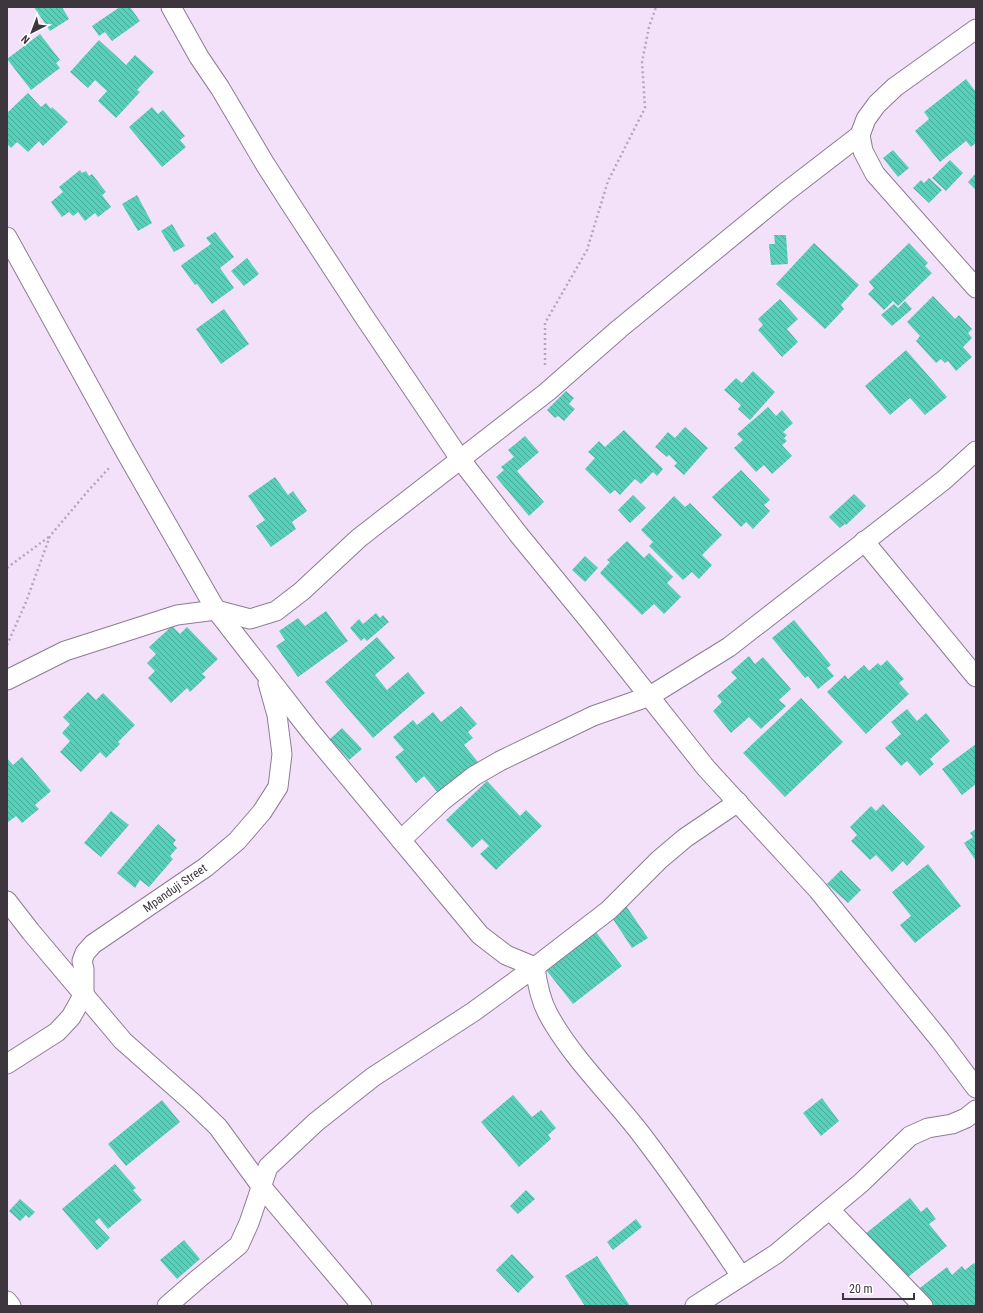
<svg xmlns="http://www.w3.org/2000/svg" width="983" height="1313" font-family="'Roboto Condensed',sans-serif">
  <defs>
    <pattern id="building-back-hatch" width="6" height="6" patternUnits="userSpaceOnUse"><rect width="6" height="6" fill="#57d0b9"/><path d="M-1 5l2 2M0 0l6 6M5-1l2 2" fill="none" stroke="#49aa98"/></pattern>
  </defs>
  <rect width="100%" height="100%" fill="#f3e1fa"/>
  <g fill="url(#building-back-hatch)">
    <polygon points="34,7 62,7 69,19 50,31"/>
    <polygon points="120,7 130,7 140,21 112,41 105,32 99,36 92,26"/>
    <polygon points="40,34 60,60 56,63 60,68 31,90 7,59"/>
    <polygon points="99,40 126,65 135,55 154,72 137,90 140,92 116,118 98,101 107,91 95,80 88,88 70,72"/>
    <polygon points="966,79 976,92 976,143 971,147 966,141 940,162 915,131 929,119 924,112"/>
    <polygon points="28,93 41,107 46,103 51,109 52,107 68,122 43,146 39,141 28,152 17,142 11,148 7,144 7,113"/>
    <polygon points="152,107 158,114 163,110 185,136 180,140 186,147 162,167 129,127"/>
    <polygon points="893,150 909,168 898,177 883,158"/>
    <polygon points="950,160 963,173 946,191 932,178"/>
    <polygon points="80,170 82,173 86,171 89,176 92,174 106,192 102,195 111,207 98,217 95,213 85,221 78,212 73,216 69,212 62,217 51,202 63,192 59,187"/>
    <polygon points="976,173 976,190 968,182"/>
    <polygon points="929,178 942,190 929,203 913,188 921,180 924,183"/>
    <polygon points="137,195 152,223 138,231 122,204"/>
    <polygon points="172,224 185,246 174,252 161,231"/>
    <polygon points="215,232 234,257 220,268 234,288 212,304 197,284 195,285 181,266 183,264 211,244 206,238"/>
    <polygon points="774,235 786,235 788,264 771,265 769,244 775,244"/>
    <polygon points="814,243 859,285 841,305 844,309 825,329 776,284"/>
    <polygon points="909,243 928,263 925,266 932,273 898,306 893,301 884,310 868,294 874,288 869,282"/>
    <polygon points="247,258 259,274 244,286 231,271"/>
    <polygon points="933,296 955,319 959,315 972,329 968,333 972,338 963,347 972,357 956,371 948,361 945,363 941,359 936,363 916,341 920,336 907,322"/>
    <polygon points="780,299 798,319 787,329 798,342 782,357 758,330 763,325 758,319"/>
    <polygon points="905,301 912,309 892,326 881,315 894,304 898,308"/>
    <polygon points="224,309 249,344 221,364 196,329"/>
    <polygon points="906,350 947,397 925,415 910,398 890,415 865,386"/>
    <polygon points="753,371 775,392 750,420 738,409 741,405 724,390 736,378 742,383"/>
    <polygon points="566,391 574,398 569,404 575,409 564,421 558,416 555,418 547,410"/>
    <polygon points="768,407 776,416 782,410 793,423 783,432 787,435 784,438 787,441 782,445 792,456 772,474 764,465 756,472 734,448 743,440 737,434"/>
    <polygon points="685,427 708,448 684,475 674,466 677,463 669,455 667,457 655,447 668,432 675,438"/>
    <polygon points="624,430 663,469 657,476 653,472 641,484 635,479 620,495 615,490 610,494 585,469 595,458 588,452 599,441 605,447"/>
    <polygon points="525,436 539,452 517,471 544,502 529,516 496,477 504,470 501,467 514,457 508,450"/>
    <polygon points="741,470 770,500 764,505 770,511 753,529 746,522 741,527 712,497"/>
    <polygon points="275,477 288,495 293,491 307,511 292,522 296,529 271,547 256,526 265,520 248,496"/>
    <polygon points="854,494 866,506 846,525 845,524 840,528 829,517"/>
    <polygon points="633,495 646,508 630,523 618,510"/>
    <polygon points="674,496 685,507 690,503 722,535 702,555 712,565 699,579 692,572 683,580 649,546 653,542 641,530"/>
    <polygon points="627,541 644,558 649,553 673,577 667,583 681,597 664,614 654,604 642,615 600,573 610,562 607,560"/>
    <polygon points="585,556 598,568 585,582 572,570"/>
    <polygon points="326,611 348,641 298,677 276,646 285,640 279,631 298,618 305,626"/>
    <polygon points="376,613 380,618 383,615 389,622 367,641 364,638 361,641 350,628 359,619 363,624"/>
    <polygon points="794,620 831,665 827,668 834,676 818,689 808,676 805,678 772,638"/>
    <polygon points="172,626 180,634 187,627 218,659 202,674 206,677 190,692 187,688 171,703 148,678 155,671 147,663 156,654 149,647"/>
    <polygon points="377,637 395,658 375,675 387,690 408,672 425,693 373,738 325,682"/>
    <polygon points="749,656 755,664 763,657 791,689 779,700 786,706 761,729 749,717 731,733 713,711 722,702 717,696 737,678 731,672"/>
    <polygon points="887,660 904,679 899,683 909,694 866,734 827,692 845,675 848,679 864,665 869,671 878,663 881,666"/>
    <polygon points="88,692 96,700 103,693 135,725 118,742 120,744 106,758 100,752 81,772 60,752 70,741 62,733 70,724 63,717"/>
    <polygon points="801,698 843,742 785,797 743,753"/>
    <polygon points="461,706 477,724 468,732 473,738 464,745 478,762 439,794 424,776 416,783 395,757 404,750 393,737 413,720 417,725 433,712 441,722"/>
    <polygon points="907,709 917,721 926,713 950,741 930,759 934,764 920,776 907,761 901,766 885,748 901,734 891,722"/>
    <polygon points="342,728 362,749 349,760 330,739"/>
    <polygon points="976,744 976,784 962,795 942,769"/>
    <polygon points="22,757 51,791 35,805 39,809 22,823 16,816 7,823 7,758 13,765"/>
    <polygon points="487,781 520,816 526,810 542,826 496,870 480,854 489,846 482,839 472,848 446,820"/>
    <polygon points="883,804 925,847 907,866 903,861 892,872 876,855 870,860 851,841 857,835 850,827 871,806 876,811"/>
    <polygon points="111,811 129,825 101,857 84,843"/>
    <polygon points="158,824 176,840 173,844 177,848 170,856 173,859 149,887 140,880 135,888 117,873"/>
    <polygon points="976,829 976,861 964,843 973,837 970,833"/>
    <polygon points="928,864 961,906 915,943 900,925 911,916 892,892"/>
    <polygon points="841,870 861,890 848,903 827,884"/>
    <polygon points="624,903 648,938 632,948 609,913"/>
    <polygon points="592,927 622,966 573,1004 543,966"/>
    <polygon points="513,1095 532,1117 541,1110 556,1128 548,1135 551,1139 519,1167 481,1122"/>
    <polygon points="822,1098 839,1121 821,1136 803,1113"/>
    <polygon points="162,1100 180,1122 126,1166 108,1144"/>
    <polygon points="115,1164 136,1188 133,1190 142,1200 108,1229 99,1218 95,1222 110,1238 97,1250 62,1209"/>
    <polygon points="526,1190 535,1199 518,1214 510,1206"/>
    <polygon points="910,1198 921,1212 927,1207 936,1219 929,1224 947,1246 903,1281 865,1234"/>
    <polygon points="20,1199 35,1212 29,1218 26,1215 20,1221 9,1211"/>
    <polygon points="636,1219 642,1227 613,1250 607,1242"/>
    <polygon points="184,1240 200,1259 177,1279 160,1260"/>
    <polygon points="512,1254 534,1277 518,1293 496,1270"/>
    <polygon points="597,1256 630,1306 585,1306 565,1276"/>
    <polygon points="974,1263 976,1266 976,1306 928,1306 916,1291 947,1267 952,1275 962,1266 965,1270"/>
  </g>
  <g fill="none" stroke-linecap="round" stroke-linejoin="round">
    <defs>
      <g id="minor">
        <polyline points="171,7 199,57 220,88 265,164 290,203 363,315 460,459 519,535 591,623 706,768 818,890 940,1040 976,1088"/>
        <polyline points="976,29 895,87 877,104 866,119 860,135 863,151 875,174 976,288"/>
        <path d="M7,237L125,451L216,610L311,732L480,935L506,955L535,967C537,983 540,999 548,1014C572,1058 610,1094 641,1134C676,1180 709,1228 741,1276"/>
        <polyline points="864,541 976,677"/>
        <polyline points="7,680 65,651 177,615 216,610 250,619 276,611 302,591 359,538 547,392 619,329 786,192 860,135"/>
        <polyline points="401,840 442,801 474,776 500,761 593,716 650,696 729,647 944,480 976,451"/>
        <polyline points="7,901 31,932 123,1041 192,1102 218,1127 261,1186 362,1306"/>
        <polyline points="7,1064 57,1032 71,1017 84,994 84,969 82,961 85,953 93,944 206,867 237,841 262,812 278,787 282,754 277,715 268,683"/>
        <polyline points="830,1210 923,1306"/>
        <polyline points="7,1301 11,1306"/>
        <polyline points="167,1306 198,1279 239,1245 249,1223 268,1167 316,1122 373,1077 473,1012 535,967 609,910 659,860 685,838 738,802"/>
        <polyline points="695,1306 776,1254 861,1183 910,1136 928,1128 952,1124 966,1118 976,1110"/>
      </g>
    </defs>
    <use href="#minor" stroke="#8d7c93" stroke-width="21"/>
    <g stroke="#b4a6b9" stroke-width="2.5" stroke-dasharray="2 3" stroke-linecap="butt">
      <polyline points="545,365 545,323 587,250 608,181 645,108 642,62 649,27 656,7"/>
      <polyline points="7,568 50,536"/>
      <polyline points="7,645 26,602 50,536 88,491 110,467"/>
    </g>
    <use href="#minor" stroke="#fff" stroke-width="19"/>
  </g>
  <g text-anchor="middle" stroke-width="3" stroke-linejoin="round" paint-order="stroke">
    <g font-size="12" fill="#3d363f" stroke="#fff">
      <text transform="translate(175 888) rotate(-35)" y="4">Mpanduji Street</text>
    </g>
  </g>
  <rect width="983" height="1313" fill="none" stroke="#3d363f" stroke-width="16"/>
  <g transform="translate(32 32) rotate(222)" stroke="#ffffff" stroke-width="3" paint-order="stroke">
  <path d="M0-3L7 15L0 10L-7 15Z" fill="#3d363f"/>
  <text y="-6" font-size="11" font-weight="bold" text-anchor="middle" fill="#3d363f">N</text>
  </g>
  <path d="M843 1293v6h71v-6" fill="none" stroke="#3d363f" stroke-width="2"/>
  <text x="849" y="1293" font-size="12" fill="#3d363f" stroke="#ffffff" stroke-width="3" paint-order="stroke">20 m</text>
</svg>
